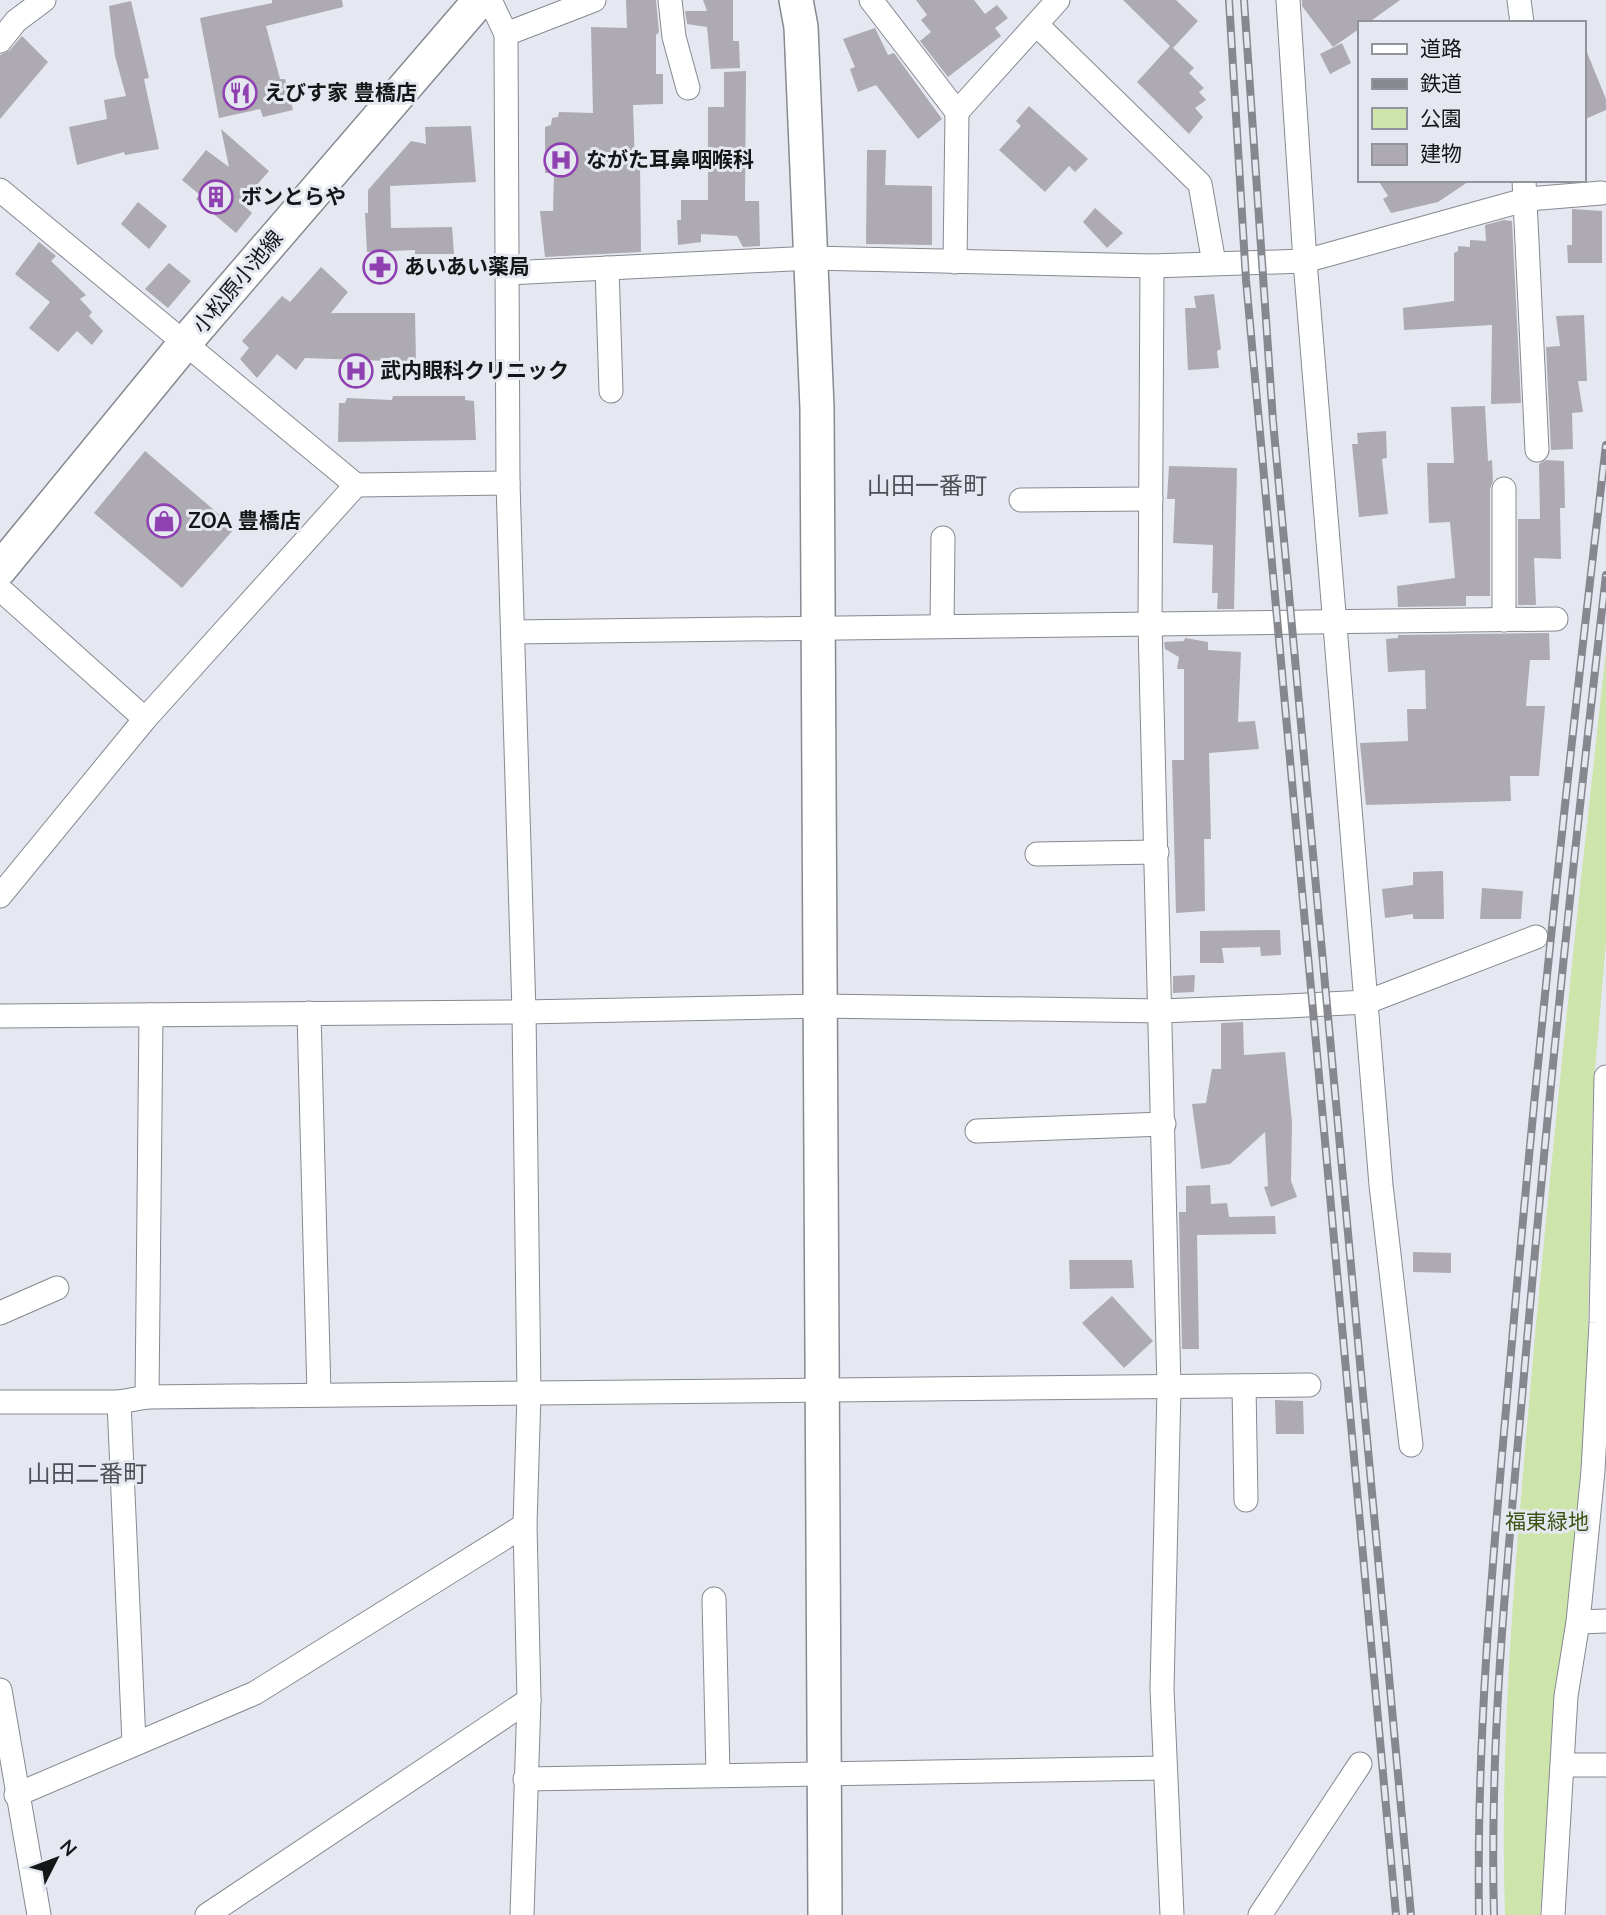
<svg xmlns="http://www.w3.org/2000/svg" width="1606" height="1915" font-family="'Nunito Sans','Noto Sans JP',sans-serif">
  <rect width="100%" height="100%" fill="#e5e8f0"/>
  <path fill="#cde4ab" d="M1606,651V942L1593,1093L1586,1409L1540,1915H1505C1499,1739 1516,1555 1531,1380C1553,1137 1579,894 1606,651Z"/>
  <g fill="#adaab2">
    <polygon points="272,0 342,0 343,7 266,26 280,79 285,79 293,110 263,117 260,109 219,118 200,18 272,3"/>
    <polygon points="626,0 656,0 659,32 656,35 656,74 663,74 663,104 633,105 635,164 640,163 641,252 545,257 540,211 553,211 554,173 545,173 545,127 551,125 552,118 558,117 559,112 593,113 591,27 627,28"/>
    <polygon points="703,0 733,0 733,41 739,41 740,68 711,69 707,27 687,24 685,11 707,11"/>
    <polygon points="916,0 974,0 985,14 997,5 1008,18 995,28 1001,36 948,77 920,41 931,32 921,20 927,15"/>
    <polygon points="1123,0 1176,0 1198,21 1173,48 1194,68 1189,73 1204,88 1199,92 1206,100 1195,108 1203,117 1189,134 1137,82 1170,46"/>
    <polygon points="1302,0 1400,0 1368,23 1359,23 1359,29 1333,47 1302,6"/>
    <polygon points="131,1 149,78 144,79 159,149 125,155 124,152 77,165 69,127 107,119 104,100 126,96 115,56 109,6"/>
    <polygon points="875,28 888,55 894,53 942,119 918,139 876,85 858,92 850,69 855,67 843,39"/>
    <polygon points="22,36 48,62 0,119 0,55 10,50"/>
    <polygon points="1342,43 1351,63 1330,74 1320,54"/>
    <polygon points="1584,45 1606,99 1606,110 1583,120"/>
    <polygon points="746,71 745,201 759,201 760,246 743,247 737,236 701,234 701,242 678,245 677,220 681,220 681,200 708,200 708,107 724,107 724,72"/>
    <polygon points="1029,106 1088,159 1075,172 1069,166 1045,192 999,150 1021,126 1016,121"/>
    <polygon points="471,126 476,182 390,186 391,228 452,227 454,254 415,254 415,250 367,252 365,213 368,213 368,190 411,141 426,144 425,127"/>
    <polygon points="221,129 269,171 241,203 252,213 236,233 196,199 200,195 182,180 206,150 229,167"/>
    <polygon points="867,150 886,150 885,185 932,186 932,245 866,244"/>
    <polygon points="1378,180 1471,180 1438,202 1391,213 1383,199 1388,196"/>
    <polygon points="138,202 167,226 149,249 121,224"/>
    <polygon points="1095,208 1123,233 1107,248 1083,222"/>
    <polygon points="1572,209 1602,211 1602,263 1568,263 1567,245 1572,245"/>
    <polygon points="1504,220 1512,221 1521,403 1491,404 1492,325 1404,330 1403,308 1454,301 1454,253 1458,251 1458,246 1470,247 1470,240 1486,241 1485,225"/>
    <polygon points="39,242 56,256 51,261 86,295 80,299 92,312 89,316 103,331 92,345 77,331 58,352 29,328 50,302 15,274"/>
    <polygon points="169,263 191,281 168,308 145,289"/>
    <polygon points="321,267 348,292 331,313 415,313 416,362 305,358 296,370 277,354 257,378 240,359 249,348 242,341 282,296 290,302"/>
    <polygon points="1214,294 1221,349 1217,351 1219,368 1188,370 1185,308 1196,308 1194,296"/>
    <polygon points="1584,315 1587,381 1578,381 1583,412 1572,413 1573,449 1551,450 1546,347 1560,346 1556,316"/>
    <polygon points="393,396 465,396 465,400 474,401 476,440 338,442 339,403 345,403 347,398 392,400"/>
    <polygon points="1485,406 1488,461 1492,460 1493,481 1490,489 1490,596 1466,596 1466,606 1398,607 1397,586 1455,578 1450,522 1429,523 1427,463 1454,463 1451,407"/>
    <polygon points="1386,431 1387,458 1382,459 1388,514 1359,517 1352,444 1358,444 1357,433"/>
    <polygon points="145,451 235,528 182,588 94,513"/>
    <polygon points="1546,460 1564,461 1565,508 1560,508 1561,559 1534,558 1536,605 1518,605 1518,519 1540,519 1539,464"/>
    <polygon points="1169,466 1237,468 1234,609 1217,609 1218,593 1212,593 1213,545 1173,543 1175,499 1167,499"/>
    <polygon points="1549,633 1550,660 1530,660 1526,706 1545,706 1539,776 1510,776 1511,801 1366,805 1360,743 1408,741 1407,709 1426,709 1425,670 1388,672 1386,639 1398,638 1398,635"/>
    <polygon points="1185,638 1208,642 1208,650 1241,652 1238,722 1255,721 1259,749 1209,753 1211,839 1204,839 1205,911 1176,913 1172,760 1184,760 1184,669 1177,669 1179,657 1165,649 1164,642 1184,641"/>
    <polygon points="1443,871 1444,919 1413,919 1413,914 1385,918 1382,889 1413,885 1413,872"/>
    <polygon points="1482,888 1523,891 1521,919 1480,919"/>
    <polygon points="1280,930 1281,955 1261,956 1260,947 1222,948 1224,963 1200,963 1200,931"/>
    <polygon points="1195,975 1194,992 1173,993 1173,976"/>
    <polygon points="1243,1022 1244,1055 1285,1052 1292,1122 1291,1181 1297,1197 1271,1207 1264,1187 1268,1186 1265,1132 1230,1164 1201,1169 1192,1104 1206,1103 1212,1069 1221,1069 1221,1023"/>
    <polygon points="1210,1185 1211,1204 1227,1203 1229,1217 1275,1216 1276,1234 1197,1235 1199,1349 1182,1349 1179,1212 1186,1212 1186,1186"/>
    <polygon points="1413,1252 1451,1253 1451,1273 1413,1272"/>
    <polygon points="1069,1260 1132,1260 1134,1288 1070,1289"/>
    <polygon points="1112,1296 1153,1341 1124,1368 1082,1323"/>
    <polygon points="1275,1400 1303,1401 1304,1434 1276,1434"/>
  </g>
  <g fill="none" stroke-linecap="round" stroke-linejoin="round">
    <defs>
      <g id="street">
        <polyline points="490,0 506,34 508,483 524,1012 529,1394 525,1525 529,1700 522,1915"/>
        <polyline points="670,0 674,37 688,88"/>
        <polyline points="871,0 957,112 1058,0"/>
        <polyline points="1288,0 1305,261 1381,1185 1411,1445"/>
        <polyline points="1519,0 1522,23"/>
        <polyline points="1037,25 1200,184 1214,263"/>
        <polyline points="506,34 594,0"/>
        <polyline points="0,41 16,21 44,0"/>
        <polyline points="1524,180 1537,450"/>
        <polyline points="0,190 356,485"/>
        <polyline points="955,262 957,112"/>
        <polyline points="1152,266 1150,625 1169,1388 1162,1689 1172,1915"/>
        <polyline points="607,268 611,391"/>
        <polyline points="507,273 811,258 1152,266 1305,261 1528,199 1601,193"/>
        <polyline points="1504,489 1504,620"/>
        <polyline points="1021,500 1151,499"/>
        <polyline points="0,589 145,719"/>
        <polyline points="942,626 943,538"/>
        <polyline points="513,632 1556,619"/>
        <polyline points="1037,854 1157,852"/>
        <polyline points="0,896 145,719 356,485 508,483"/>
        <polyline points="309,1013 319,1394"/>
        <polyline points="0,1016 524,1012 821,1006 1161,1011 1287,1006 1367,1002 1536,937"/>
        <polyline points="977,1131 1164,1124"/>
        <polyline points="0,1313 57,1288"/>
        <polyline points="1244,1386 1246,1500"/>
        <polyline points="147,1397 151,1015"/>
        <polyline points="0,1402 119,1402 147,1397 1309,1385"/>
        <polyline points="119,1402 134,1743"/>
        <polyline points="714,1599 718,1775"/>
        <polyline points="1578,1622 1606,1621"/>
        <polyline points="0,1690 39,1915"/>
        <polyline points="1563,1765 1606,1765"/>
        <polyline points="525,1779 1165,1768"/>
        <polyline points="16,1795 255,1693 525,1525"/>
        <polyline points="207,1915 529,1700"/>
        <polyline points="1260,1915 1360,1764"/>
        <polyline points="1553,1915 1566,1696 1578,1622 1593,1471 1601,1323 1606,1077"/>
      </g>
      <g id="secondary">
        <polyline points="796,0 801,27 817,408 825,1915"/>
        <polyline points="0,569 195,331 480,0"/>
      </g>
    </defs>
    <use href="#street" stroke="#868990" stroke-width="25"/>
    <use href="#secondary" stroke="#868990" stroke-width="36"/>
    <use href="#street" stroke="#fff" stroke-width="23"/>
    <use href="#secondary" stroke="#fff" stroke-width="33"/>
    <defs>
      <g id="rail">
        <polyline points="1229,0 1246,280 1396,1915"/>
        <polyline points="1244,0 1273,421 1411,1915"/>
        <path d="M1479,1915C1476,1720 1496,1525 1513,1330C1539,1035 1571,740 1606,445"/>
        <path d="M1494,1915C1489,1735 1508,1555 1524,1375C1547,1108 1575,842 1606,575"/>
      </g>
    </defs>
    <use href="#rail" stroke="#86888e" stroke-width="8"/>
    <use href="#rail" stroke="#e5e8f0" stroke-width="5" stroke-dasharray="16" stroke-linecap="butt"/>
  </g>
  <defs>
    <symbol id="restaurant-ring" viewBox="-11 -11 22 22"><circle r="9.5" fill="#e5e8f0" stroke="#8f40b1" stroke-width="1.5"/><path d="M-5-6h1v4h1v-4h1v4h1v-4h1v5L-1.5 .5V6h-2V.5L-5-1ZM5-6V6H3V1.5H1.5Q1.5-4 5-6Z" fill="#8f40b1"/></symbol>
    <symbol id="hospital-ring" viewBox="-11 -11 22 22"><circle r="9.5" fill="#e5e8f0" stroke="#8f40b1" stroke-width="1.5"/><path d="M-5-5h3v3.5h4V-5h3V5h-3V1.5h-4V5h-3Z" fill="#8f40b1"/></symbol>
    <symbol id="building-ring" viewBox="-11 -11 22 22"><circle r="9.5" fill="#e5e8f0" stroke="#8f40b1" stroke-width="1.5"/><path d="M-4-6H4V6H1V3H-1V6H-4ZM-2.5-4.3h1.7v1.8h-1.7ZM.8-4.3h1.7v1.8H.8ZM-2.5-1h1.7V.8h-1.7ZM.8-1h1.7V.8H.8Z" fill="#8f40b1"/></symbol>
    <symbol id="pharmacy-ring" viewBox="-11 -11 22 22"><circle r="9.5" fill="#e5e8f0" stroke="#8f40b1" stroke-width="1.5"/><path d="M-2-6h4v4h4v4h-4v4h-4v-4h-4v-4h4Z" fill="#8f40b1"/></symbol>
    <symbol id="shop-ring" viewBox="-11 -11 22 22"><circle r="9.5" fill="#e5e8f0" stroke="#8f40b1" stroke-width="1.5"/><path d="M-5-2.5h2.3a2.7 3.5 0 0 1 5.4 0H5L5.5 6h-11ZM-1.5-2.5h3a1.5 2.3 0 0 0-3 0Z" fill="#8f40b1"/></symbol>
  </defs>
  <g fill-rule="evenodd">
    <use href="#restaurant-ring" x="221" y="74" width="38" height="38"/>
    <use href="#hospital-ring" x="542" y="141" width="38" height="38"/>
    <use href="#building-ring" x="197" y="178" width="38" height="38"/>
    <use href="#pharmacy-ring" x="361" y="248" width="38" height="38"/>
    <use href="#hospital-ring" x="337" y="352" width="38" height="38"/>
    <use href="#shop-ring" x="145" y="502" width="38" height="38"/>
  </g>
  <g text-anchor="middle" stroke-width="6" stroke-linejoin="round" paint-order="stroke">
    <g font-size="21" font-weight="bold" fill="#141618" stroke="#e5e8f0" text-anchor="start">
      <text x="264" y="100">えびす家 豊橋店</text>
      <text x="586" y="167">ながた耳鼻咽喉科</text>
      <text x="241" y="204">ボンとらや</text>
      <text x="404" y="274">あいあい薬局</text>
      <text x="380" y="378">武内眼科クリニック</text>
      <text x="188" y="528">ZOA 豊橋店</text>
    </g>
    <g font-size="21" fill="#141618" stroke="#e5e8f0">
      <text transform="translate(238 282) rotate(-50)" y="7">小松原小池線</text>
    </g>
    <g font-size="21" fill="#3e5313" stroke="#e5e8f0">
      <text x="1547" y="1529">福東緑地</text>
    </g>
    <g font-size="24" fill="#4e5158" stroke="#e5e8f0">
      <text x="927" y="494">山田一番町</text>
      <text x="87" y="1482">山田二番町</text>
    </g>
  </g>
  <rect x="1358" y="21" width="228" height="161" fill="#e5e8f0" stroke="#91949a" stroke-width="2"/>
  <rect x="1372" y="44" width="35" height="10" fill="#ffffff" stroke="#91949a" stroke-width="2"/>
  <text x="1420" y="56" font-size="21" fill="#141618">道路</text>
  <rect x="1372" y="79" width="35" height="10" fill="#86888e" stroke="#91949a" stroke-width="2"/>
  <text x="1420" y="91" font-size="21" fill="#141618">鉄道</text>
  <rect x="1372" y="108" width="35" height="21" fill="#cde4ab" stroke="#91949a" stroke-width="2"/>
  <text x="1420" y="126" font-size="21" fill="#141618">公園</text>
  <rect x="1372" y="144" width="35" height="21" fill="#adaab2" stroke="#91949a" stroke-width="2"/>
  <text x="1420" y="161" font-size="21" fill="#141618">建物</text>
  <g transform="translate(56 1859) rotate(48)" stroke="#e5e8f0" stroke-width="5" paint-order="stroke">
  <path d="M0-5L12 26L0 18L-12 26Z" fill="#141618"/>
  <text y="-10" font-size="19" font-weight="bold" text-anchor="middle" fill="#141618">N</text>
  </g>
</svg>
